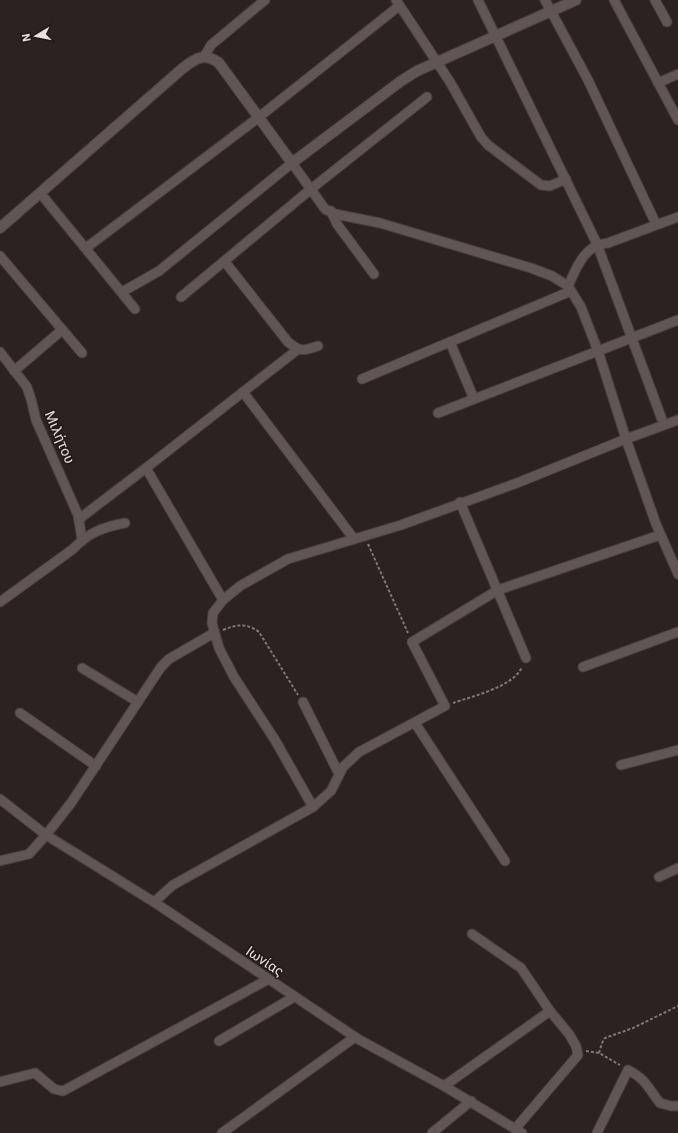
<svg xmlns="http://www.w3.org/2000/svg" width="678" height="1133" font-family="Roboto,sans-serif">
  <rect width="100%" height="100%" fill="#2c2320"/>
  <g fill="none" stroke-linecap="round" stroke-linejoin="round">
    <defs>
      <g id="street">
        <polyline points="396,0 450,82 481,137 488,145 541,185 550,186 566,179"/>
        <polyline points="478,0 597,244 664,425"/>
        <polyline points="545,0 588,80 656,224"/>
        <polyline points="614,0 678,120"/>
        <polyline points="655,0 667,22"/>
        <polyline points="205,55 211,45 265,0"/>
        <polyline points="658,83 678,74"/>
        <polyline points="41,194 135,309"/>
        <polyline points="331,211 337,224 374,274"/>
        <polyline points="86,248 259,117 399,6"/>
        <polyline points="0,256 82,353"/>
        <path d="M225,262L288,342C300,352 303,351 318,346"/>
        <path d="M568,286C577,267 584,245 608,243L678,217"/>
        <polyline points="122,292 159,271 292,163 325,209 335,214 380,223 531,268 552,276 568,286 581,307 598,351 626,439 678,420"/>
        <polyline points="181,297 311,189 427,97"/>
        <polyline points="450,342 474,399"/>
        <polyline points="0,352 27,387 31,399 36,420 78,515 82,539"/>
        <polyline points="14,371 62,330"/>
        <polyline points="362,379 571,291"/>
        <polyline points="243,392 297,350"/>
        <polyline points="438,413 678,320"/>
        <polyline points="460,502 526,658"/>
        <polyline points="79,519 146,468"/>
        <polyline points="223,600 146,468 243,392 354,539"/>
        <path d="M0,602L73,549C88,533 103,527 125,523"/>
        <polyline points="583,667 678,632"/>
        <polyline points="82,668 138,702"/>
        <polyline points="303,702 339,774"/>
        <polyline points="20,713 96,766"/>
        <polyline points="415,723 505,861"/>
        <polyline points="621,765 678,750"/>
        <polyline points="0,799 46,835 154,902 358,1039 444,1086 522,1133"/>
        <polyline points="313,807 275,740 234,677 219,648 212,623 213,613 223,600 240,586 288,559 401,525 517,483 626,439 656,524 678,574"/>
        <polyline points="0,861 29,854 46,835 71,803 161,667 169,659 214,633"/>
        <polyline points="659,877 678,868"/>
        <polyline points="154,902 173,885 313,807 331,791 343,767 359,752 445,706 412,642 498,590 660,535"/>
        <polyline points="472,934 521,968 550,1011 569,1034 576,1046 578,1055 515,1129"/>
        <polyline points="219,1041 294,997"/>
        <polyline points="0,1082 35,1073 54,1089 63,1091 267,980"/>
        <polyline points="444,1086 550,1011"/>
        <polyline points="222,1133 355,1037"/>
        <polyline points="432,1133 471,1101"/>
        <path d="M597,1133L628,1070C647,1080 647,1087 660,1103L671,1106H678"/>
      </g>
      <path id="secondary" d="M0,228L183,68C196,58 205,52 219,63L292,163L401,81L417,71L576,0"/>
    </defs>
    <use href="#street" stroke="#473f3d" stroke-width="11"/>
    <use href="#secondary" stroke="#473f3d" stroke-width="12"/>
    <g stroke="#817876" stroke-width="2" stroke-dasharray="3 2" stroke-linecap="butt">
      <polyline points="368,544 408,633"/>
      <path d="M223,630C237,624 247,623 259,632L298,695"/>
      <path d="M453,703C473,696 513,687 522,667"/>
      <polyline points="586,1051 599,1053 620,1065"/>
      <polyline points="599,1053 602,1043 605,1038 633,1028 678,1006"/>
    </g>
    <use href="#street" stroke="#615653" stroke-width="9"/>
    <use href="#secondary" stroke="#615653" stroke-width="10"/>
  </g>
  <g text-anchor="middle" stroke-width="3" stroke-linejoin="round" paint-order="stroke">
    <g font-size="14" fill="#e7e0de" stroke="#221917">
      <text transform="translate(60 437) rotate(67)" y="5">Μιλήτου</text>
      <text transform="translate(265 961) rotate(34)" y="5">Ιωνίας</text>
    </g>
  </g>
  <g transform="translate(36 36) rotate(260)" stroke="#221917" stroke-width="3" paint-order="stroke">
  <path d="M0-3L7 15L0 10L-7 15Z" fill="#e7e0de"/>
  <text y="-6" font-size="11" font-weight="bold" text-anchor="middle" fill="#e7e0de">N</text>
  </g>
</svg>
